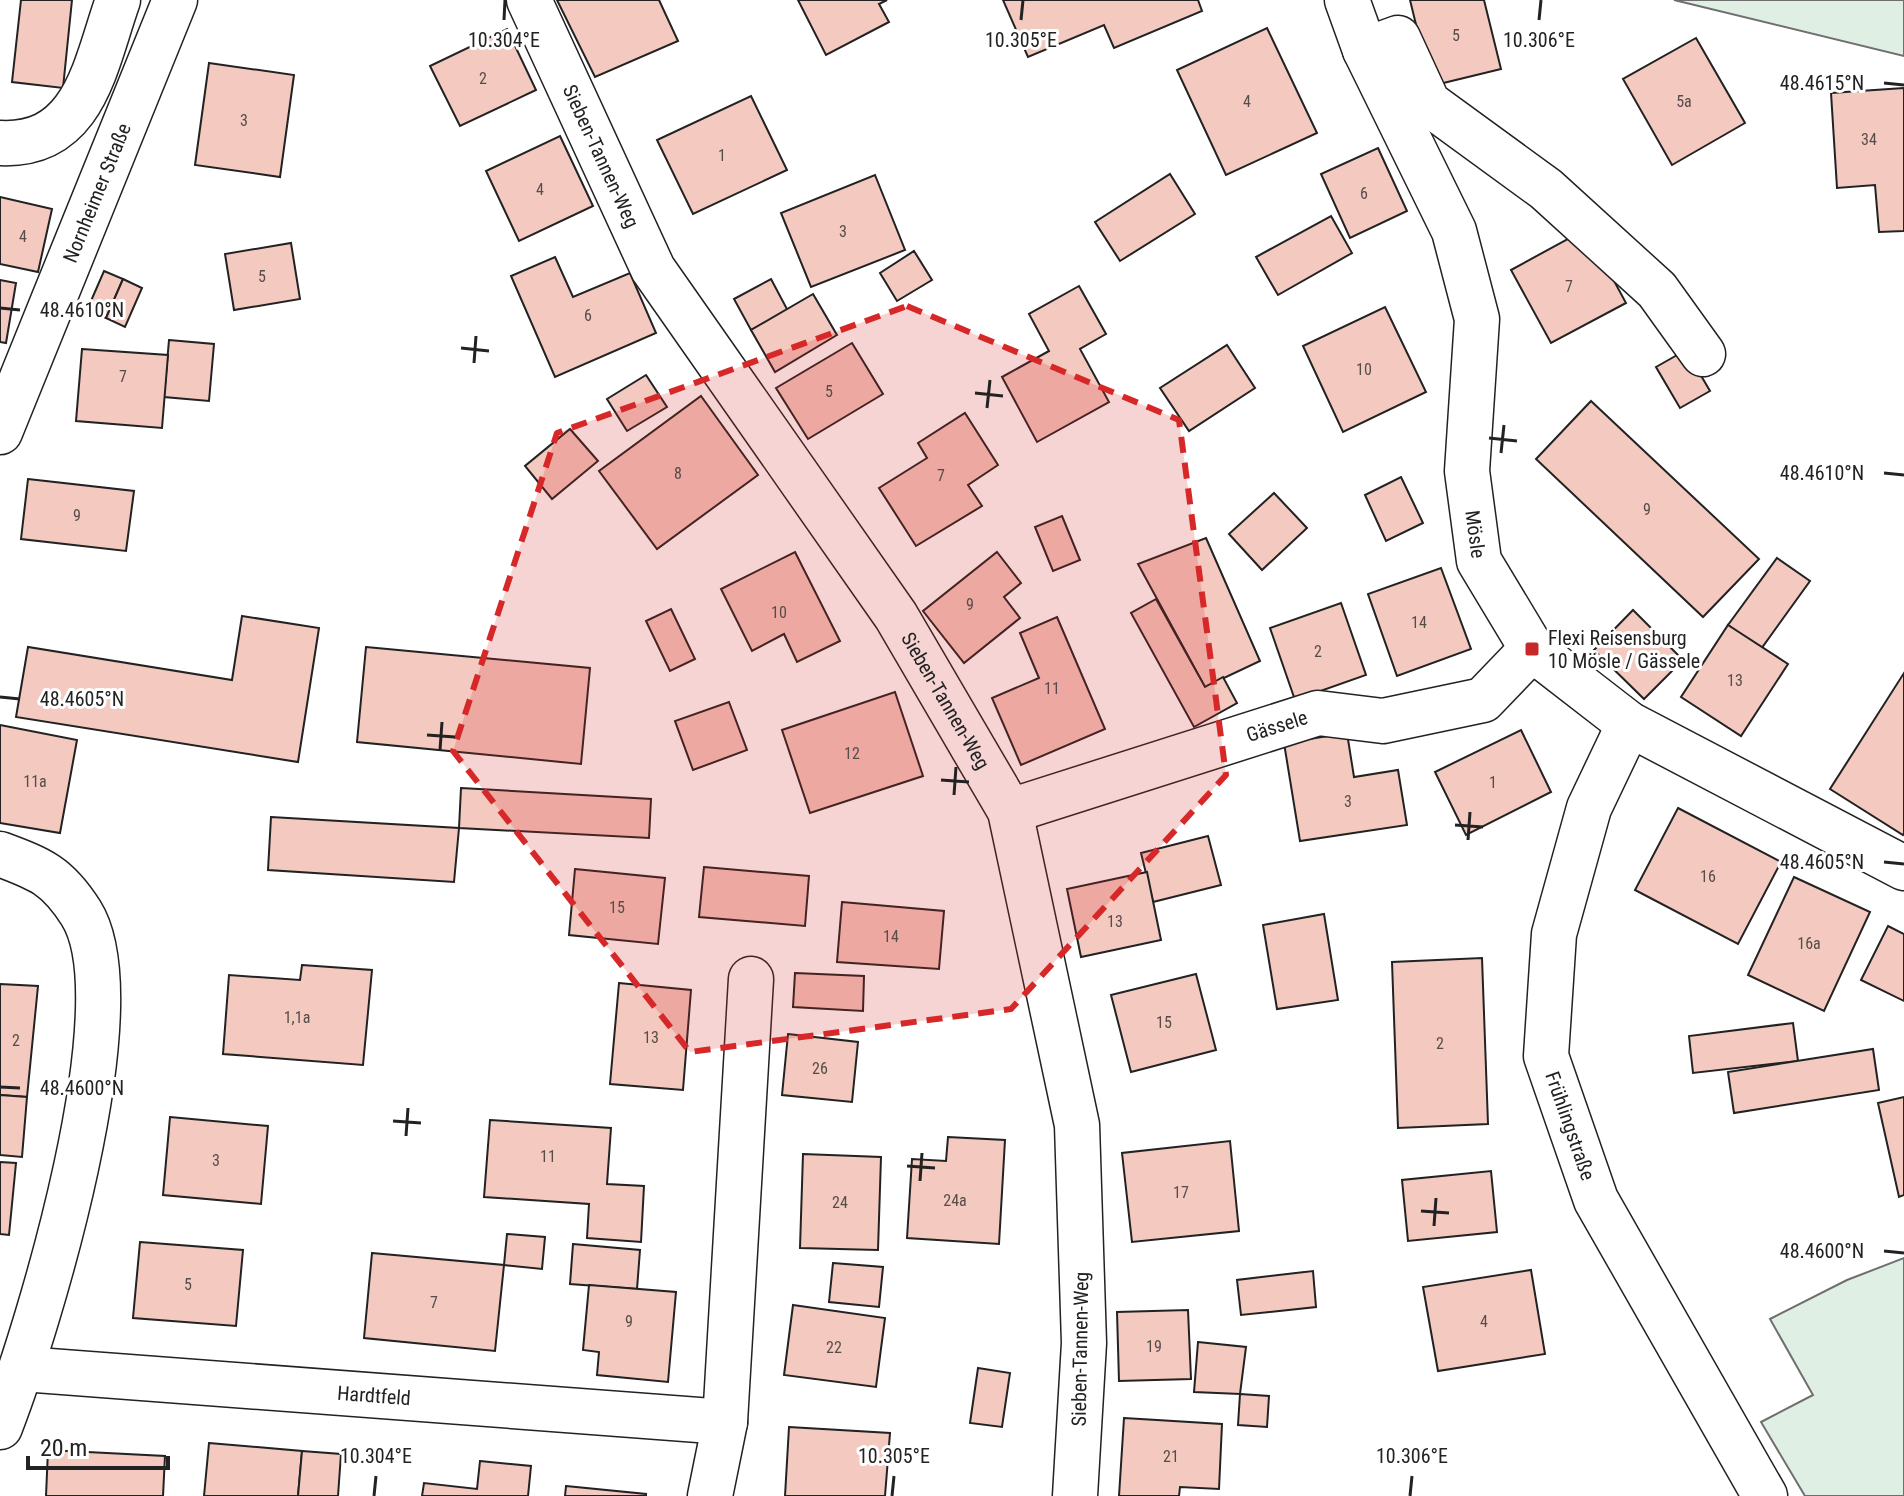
<svg xmlns="http://www.w3.org/2000/svg" width="1904" height="1496" font-family="'Roboto Condensed',sans-serif">
  <rect width="100%" height="100%" fill="#fff"/>
  <g fill="#e0efe3" stroke="#6f6f6f" stroke-width="2">
    <polygon points="1674,0 1904,0 1904,56"/>
    <polygon points="1904,1258 1904,1496 1805,1496 1761,1422 1813,1395 1770,1319 1847,1280"/>
  </g>
  <g fill="#f3c9c0" stroke="#222" stroke-width="2">
    <polygon points="21,0 72,0 63,88 12,82"/>
    <polygon points="557,0 659,0 678,41 595,77"/>
    <polygon points="798,0 887,0 879,4 889,22 826,55"/>
    <polygon points="1003,0 1198,0 1202,11 1114,48 1104,25 1028,57"/>
    <polygon points="1410,0 1484,0 1501,69 1431,86"/>
    <polygon points="1267,28 1317,133 1226,175 1177,70"/>
    <polygon points="507,29 536,90 460,126 430,66"/>
    <polygon points="1696,38 1745,123 1672,165 1623,79"/>
    <polygon points="209,63 294,75 280,177 195,165"/>
    <polygon points="1904,88 1904,231 1879,232 1875,185 1837,188 1831,93"/>
    <polygon points="751,96 787,170 693,214 657,140"/>
    <polygon points="560,136 593,206 519,241 486,171"/>
    <polygon points="1378,148 1407,211 1350,238 1321,174"/>
    <polygon points="1170,174 1195,214 1120,261 1095,222"/>
    <polygon points="875,175 905,250 811,287 781,213"/>
    <polygon points="0,197 52,209 38,272 0,264"/>
    <polygon points="1331,216 1352,253 1278,295 1256,257"/>
    <polygon points="1586,229 1626,303 1551,343 1511,270"/>
    <polygon points="291,243 300,299 234,310 225,254"/>
    <polygon points="914,251 932,280 897,301 880,273"/>
    <polygon points="555,257 573,297 630,273 656,333 555,377 511,276"/>
    <polygon points="104,271 123,279 106,318 87,310"/>
    <polygon points="123,279 142,288 125,327 106,318"/>
    <polygon points="771,279 788,311 751,330 734,299"/>
    <polygon points="0,280 16,283 6,343 0,342"/>
    <polygon points="1079,286 1106,334 1080,349 1109,402 1037,442 1002,377 1049,351 1029,314"/>
    <polygon points="813,294 837,335 775,372 751,330"/>
    <polygon points="1385,307 1426,392 1343,432 1303,346"/>
    <polygon points="169,340 214,344 209,401 164,397"/>
    <polygon points="852,343 883,394 808,439 776,388"/>
    <polygon points="1227,345 1255,388 1189,431 1160,388"/>
    <polygon points="82,349 168,355 162,428 76,421"/>
    <polygon points="1686,350 1710,391 1680,408 1656,367"/>
    <polygon points="646,375 667,407 627,431 607,399"/>
    <polygon points="701,396 758,475 657,549 599,471"/>
    <polygon points="1591,401 1759,559 1703,617 1536,459"/>
    <polygon points="965,413 998,465 968,485 982,506 916,546 879,488 927,458 918,443"/>
    <polygon points="570,429 598,461 552,499 525,466"/>
    <polygon points="1401,477 1423,523 1386,541 1365,495"/>
    <polygon points="28,479 134,491 126,551 21,539"/>
    <polygon points="1274,493 1307,528 1262,570 1229,534"/>
    <polygon points="1062,516 1080,560 1053,571 1035,527"/>
    <polygon points="1206,538 1260,661 1205,687 1138,564"/>
    <polygon points="795,552 840,641 797,662 784,634 752,651 721,589"/>
    <polygon points="997,552 1021,583 1004,597 1020,618 964,663 923,611"/>
    <polygon points="1777,558 1810,581 1761,649 1728,625"/>
    <polygon points="1441,568 1471,649 1397,676 1368,594"/>
    <polygon points="1156,599 1205,687 1223,677 1237,703 1194,727 1131,613"/>
    <polygon points="1341,603 1366,675 1295,700 1270,628"/>
    <polygon points="671,609 695,659 670,671 646,621"/>
    <polygon points="1633,610 1683,660 1644,699 1594,650"/>
    <polygon points="242,616 319,628 298,762 16,717 28,647 232,680"/>
    <polygon points="1057,617 1105,729 1021,765 992,698 1039,678 1020,633"/>
    <polygon points="1728,625 1788,664 1741,736 1681,697"/>
    <polygon points="366,647 590,668 581,764 357,742"/>
    <polygon points="1904,673 1904,833 1903,835 1830,789"/>
    <polygon points="895,692 923,776 810,813 782,730"/>
    <polygon points="729,702 747,750 693,770 675,721"/>
    <polygon points="0,725 77,740 60,833 0,823"/>
    <polygon points="1521,730 1551,792 1466,835 1435,772"/>
    <polygon points="1347,733 1354,777 1398,770 1407,825 1300,841 1284,743"/>
    <polygon points="461,788 651,799 649,838 459,828"/>
    <polygon points="1678,808 1781,862 1738,944 1635,890"/>
    <polygon points="271,817 459,828 454,882 268,870"/>
    <polygon points="1208,836 1221,885 1153,902 1141,853"/>
    <polygon points="704,867 809,876 805,926 699,917"/>
    <polygon points="575,869 665,878 658,944 569,935"/>
    <polygon points="1147,872 1161,940 1081,957 1067,889"/>
    <polygon points="1794,877 1870,912 1824,1011 1748,975"/>
    <polygon points="842,902 944,911 939,969 837,962"/>
    <polygon points="1324,914 1338,1000 1277,1009 1263,925"/>
    <polygon points="1888,926 1904,934 1904,1001 1861,980"/>
    <polygon points="1482,958 1488,1124 1398,1128 1392,962"/>
    <polygon points="302,965 372,970 363,1065 223,1054 229,975 300,980"/>
    <polygon points="795,973 864,976 863,1011 793,1007"/>
    <polygon points="1196,974 1216,1050 1131,1072 1111,995"/>
    <polygon points="619,983 691,990 683,1090 610,1084"/>
    <polygon points="0,984 38,986 27,1097 0,1095"/>
    <polygon points="1793,1023 1798,1061 1693,1073 1689,1036"/>
    <polygon points="788,1034 858,1042 852,1102 782,1095"/>
    <polygon points="1873,1049 1879,1090 1734,1113 1728,1072"/>
    <polygon points="0,1095 27,1097 22,1157 0,1155"/>
    <polygon points="1904,1097 1904,1195 1899,1197 1878,1103"/>
    <polygon points="170,1117 268,1126 261,1204 163,1195"/>
    <polygon points="490,1120 611,1128 607,1184 644,1186 641,1242 587,1238 589,1204 484,1197"/>
    <polygon points="948,1137 1005,1140 999,1244 907,1238 912,1159 946,1161"/>
    <polygon points="1230,1141 1239,1231 1132,1242 1122,1153"/>
    <polygon points="803,1154 881,1157 878,1250 800,1248"/>
    <polygon points="0,1162 16,1163 9,1235 0,1234"/>
    <polygon points="1491,1171 1497,1232 1408,1241 1402,1180"/>
    <polygon points="507,1234 545,1237 542,1269 504,1265"/>
    <polygon points="140,1242 243,1250 236,1326 133,1318"/>
    <polygon points="573,1244 640,1250 637,1289 570,1284"/>
    <polygon points="372,1253 504,1265 495,1351 364,1338"/>
    <polygon points="833,1263 883,1267 879,1307 829,1302"/>
    <polygon points="1531,1270 1545,1354 1438,1371 1423,1287"/>
    <polygon points="1313,1271 1316,1307 1241,1315 1237,1280"/>
    <polygon points="589,1285 676,1292 668,1382 597,1375 599,1352 583,1350"/>
    <polygon points="793,1305 885,1318 876,1387 784,1375"/>
    <polygon points="1188,1310 1191,1379 1119,1381 1117,1312"/>
    <polygon points="1198,1342 1246,1347 1240,1394 1194,1392"/>
    <polygon points="978,1368 1010,1373 1002,1427 970,1423"/>
    <polygon points="1240,1394 1269,1396 1267,1427 1238,1425"/>
    <polygon points="1124,1418 1222,1424 1219,1489 1180,1487 1179,1496 1119,1496"/>
    <polygon points="789,1427 890,1433 885,1496 785,1496"/>
    <polygon points="209,1443 302,1451 298,1496 204,1496"/>
    <polygon points="48,1450 165,1456 163,1496 46,1496"/>
    <polygon points="302,1451 341,1454 338,1496 298,1496"/>
    <polygon points="480,1461 531,1466 528,1496 422,1496 424,1483 477,1489"/>
    <polygon points="566,1486 646,1494 646,1496 565,1496"/>
  </g>
  <g fill="none" stroke-linecap="round" stroke-linejoin="round">
    <defs>
      <g id="minor">
        <path id="s1" d="M529,0L653,269L896,616L1010,811L1077,1125L1084,1343L1075,1496"/>
        <path id="s2" d="M1347,0L1365,50L1454,231L1477,319L1467,471L1479,561L1532,649L1629,724L1904,868"/>
        <polyline points="1365,50 1398,38 1428,103 1546,189 1657,290 1703,354"/>
        <path d="M0,143C85,147 95,65 118,0"/>
        <path id="s3" d="M0,432L175,0"/>
        <path id="s4" d="M1629,724L1589,808L1554,934L1546,1056L1596,1200L1765,1496"/>
        <path id="s5" d="M1010,811L1318,713L1383,721L1483,700L1532,649"/>
        <path d="M0,854C40,869 57,875 81,913C138,1003 38,1329 0,1427"/>
        <path id="s6" d="M23,1369L725,1422"/>
        <polyline points="710,1496 725,1422 751,979"/>
      </g>
    </defs>
    <use href="#minor" stroke="#222" stroke-width="47"/>
    <use href="#minor" stroke="#fff" stroke-width="44"/>
  </g>
  <path fill="#d62828" fill-opacity="0.2" stroke="#d62828" stroke-width="6" stroke-dasharray="16 10" stroke-linejoin="round" d="M907,306L1179,420L1226,775L1011,1009L690,1052L453,751L557,433Z"/>
  <path fill="none" stroke="#222" stroke-width="3" d="M504,20L505,0M1021,20L1023,0M1539,20L1541,0M1884,83L1904,85M0,308L20,310M461,348L489,351M474,363L476,336M975,393L1003,396M987,408L990,380M1489,438L1517,441M1501,453L1504,425M1884,473L1904,475M0,697L20,699M427,735L455,737M440,750L442,722M941,780L969,782M954,795L956,767M1455,825L1483,827M1468,840L1470,812M1884,862L1904,864M0,1087L20,1088M393,1121L421,1123M406,1136L408,1108M907,1166L935,1168M920,1181L922,1153M1421,1211L1449,1213M1434,1226L1436,1198M1884,1251L1904,1253M374,1496L376,1476M892,1496L894,1476M1410,1496L1412,1476"/>
  <rect fill="#c62828" stroke="#fff" stroke-width="3" x="1524" y="641" width="16" height="16" rx="4"/>
  <g text-anchor="middle" stroke-width="6" stroke-linejoin="round" paint-order="stroke">
    <g font-size="16" fill="#564c4a">
      <text x="1456" y="41">5</text>
      <text x="483" y="84">2</text>
      <text x="1247" y="107">4</text>
      <text x="1684" y="107">5a</text>
      <text x="244" y="126">3</text>
      <text x="1869" y="145">34</text>
      <text x="722" y="161">1</text>
      <text x="540" y="195">4</text>
      <text x="1364" y="199">6</text>
      <text x="843" y="237">3</text>
      <text x="23" y="242">4</text>
      <text x="262" y="282">5</text>
      <text x="1569" y="292">7</text>
      <text x="588" y="321">6</text>
      <text x="1364" y="375">10</text>
      <text x="123" y="382">7</text>
      <text x="829" y="397">5</text>
      <text x="678" y="479">8</text>
      <text x="941" y="481">7</text>
      <text x="1647" y="515">9</text>
      <text x="77" y="521">9</text>
      <text x="970" y="610">9</text>
      <text x="779" y="618">10</text>
      <text x="1419" y="628">14</text>
      <text x="1318" y="657">2</text>
      <text x="1735" y="686">13</text>
      <text x="1052" y="694">11</text>
      <text x="852" y="759">12</text>
      <text x="35" y="787">11a</text>
      <text x="1493" y="788">1</text>
      <text x="1348" y="807">3</text>
      <text x="1708" y="882">16</text>
      <text x="617" y="913">15</text>
      <text x="1115" y="927">13</text>
      <text x="891" y="942">14</text>
      <text x="1809" y="949">16a</text>
      <text x="297" y="1023">1,1a</text>
      <text x="1164" y="1028">15</text>
      <text x="651" y="1043">13</text>
      <text x="16" y="1046">2</text>
      <text x="1440" y="1049">2</text>
      <text x="820" y="1074">26</text>
      <text x="548" y="1162">11</text>
      <text x="216" y="1166">3</text>
      <text x="1181" y="1198">17</text>
      <text x="955" y="1206">24a</text>
      <text x="840" y="1208">24</text>
      <text x="188" y="1290">5</text>
      <text x="434" y="1308">7</text>
      <text x="629" y="1327">9</text>
      <text x="1484" y="1327">4</text>
      <text x="1154" y="1352">19</text>
      <text x="834" y="1353">22</text>
      <text x="1171" y="1462">21</text>
    </g>
    <g font-size="20" fill="#222" stroke="#fff">
      <text dy="7" stroke="none"><textPath href="#s1" startOffset="172">Sieben-Tannen-Weg</textPath></text>
      <text dy="7" stroke="none"><textPath href="#s3" startOffset="258">Nornheimer Straße</textPath></text>
      <text dy="7" stroke="none"><textPath href="#s2" startOffset="562">Mösle</textPath></text>
      <text dy="7" stroke="none"><textPath href="#s1" startOffset="818">Sieben-Tannen-Weg</textPath></text>
      <text dy="7" stroke="none"><textPath href="#s5" startOffset="280">Gässele</textPath></text>
      <text dy="7" stroke="none"><textPath href="#s4" startOffset="420">Frühlingstraße</textPath></text>
      <text transform="translate(1080 1349) rotate(-89)" y="7">Sieben-Tannen-Weg</text>
      <text dy="7" stroke="none"><textPath href="#s6" startOffset="352">Hardtfeld</textPath></text>
    </g>
    <g font-size="20" fill="#222" stroke="#fff" text-anchor="start">
      <text x="1548" y="645">Flexi Reisensburg<tspan x="1548" dy="23">10 Mösle / Gässele</tspan></text>
    </g>
  </g>
  <g font-size="20" text-anchor="middle" fill="#222" stroke="#fff" stroke-width="6" stroke-linejoin="round" paint-order="stroke">
    <text x="504" y="47">10.304°E</text>
    <text x="1021" y="47">10.305°E</text>
    <text x="1539" y="47">10.306°E</text>
    <text x="1822" y="90">48.4615°N</text>
    <text x="82" y="317">48.4610°N</text>
    <text x="1822" y="480">48.4610°N</text>
    <text x="82" y="706">48.4605°N</text>
    <text x="1822" y="869">48.4605°N</text>
    <text x="82" y="1095">48.4600°N</text>
    <text x="1822" y="1258">48.4600°N</text>
    <text x="376" y="1463">10.304°E</text>
    <text x="894" y="1463">10.305°E</text>
    <text x="1412" y="1463">10.306°E</text>
  </g>
  <path d="M28 1456v12h140v-12" fill="none" stroke="#222222" stroke-width="4"/>
  <text x="40" y="1456" font-size="24" fill="#222222" stroke="#ffffff" stroke-width="6" paint-order="stroke">20 m</text>
</svg>
